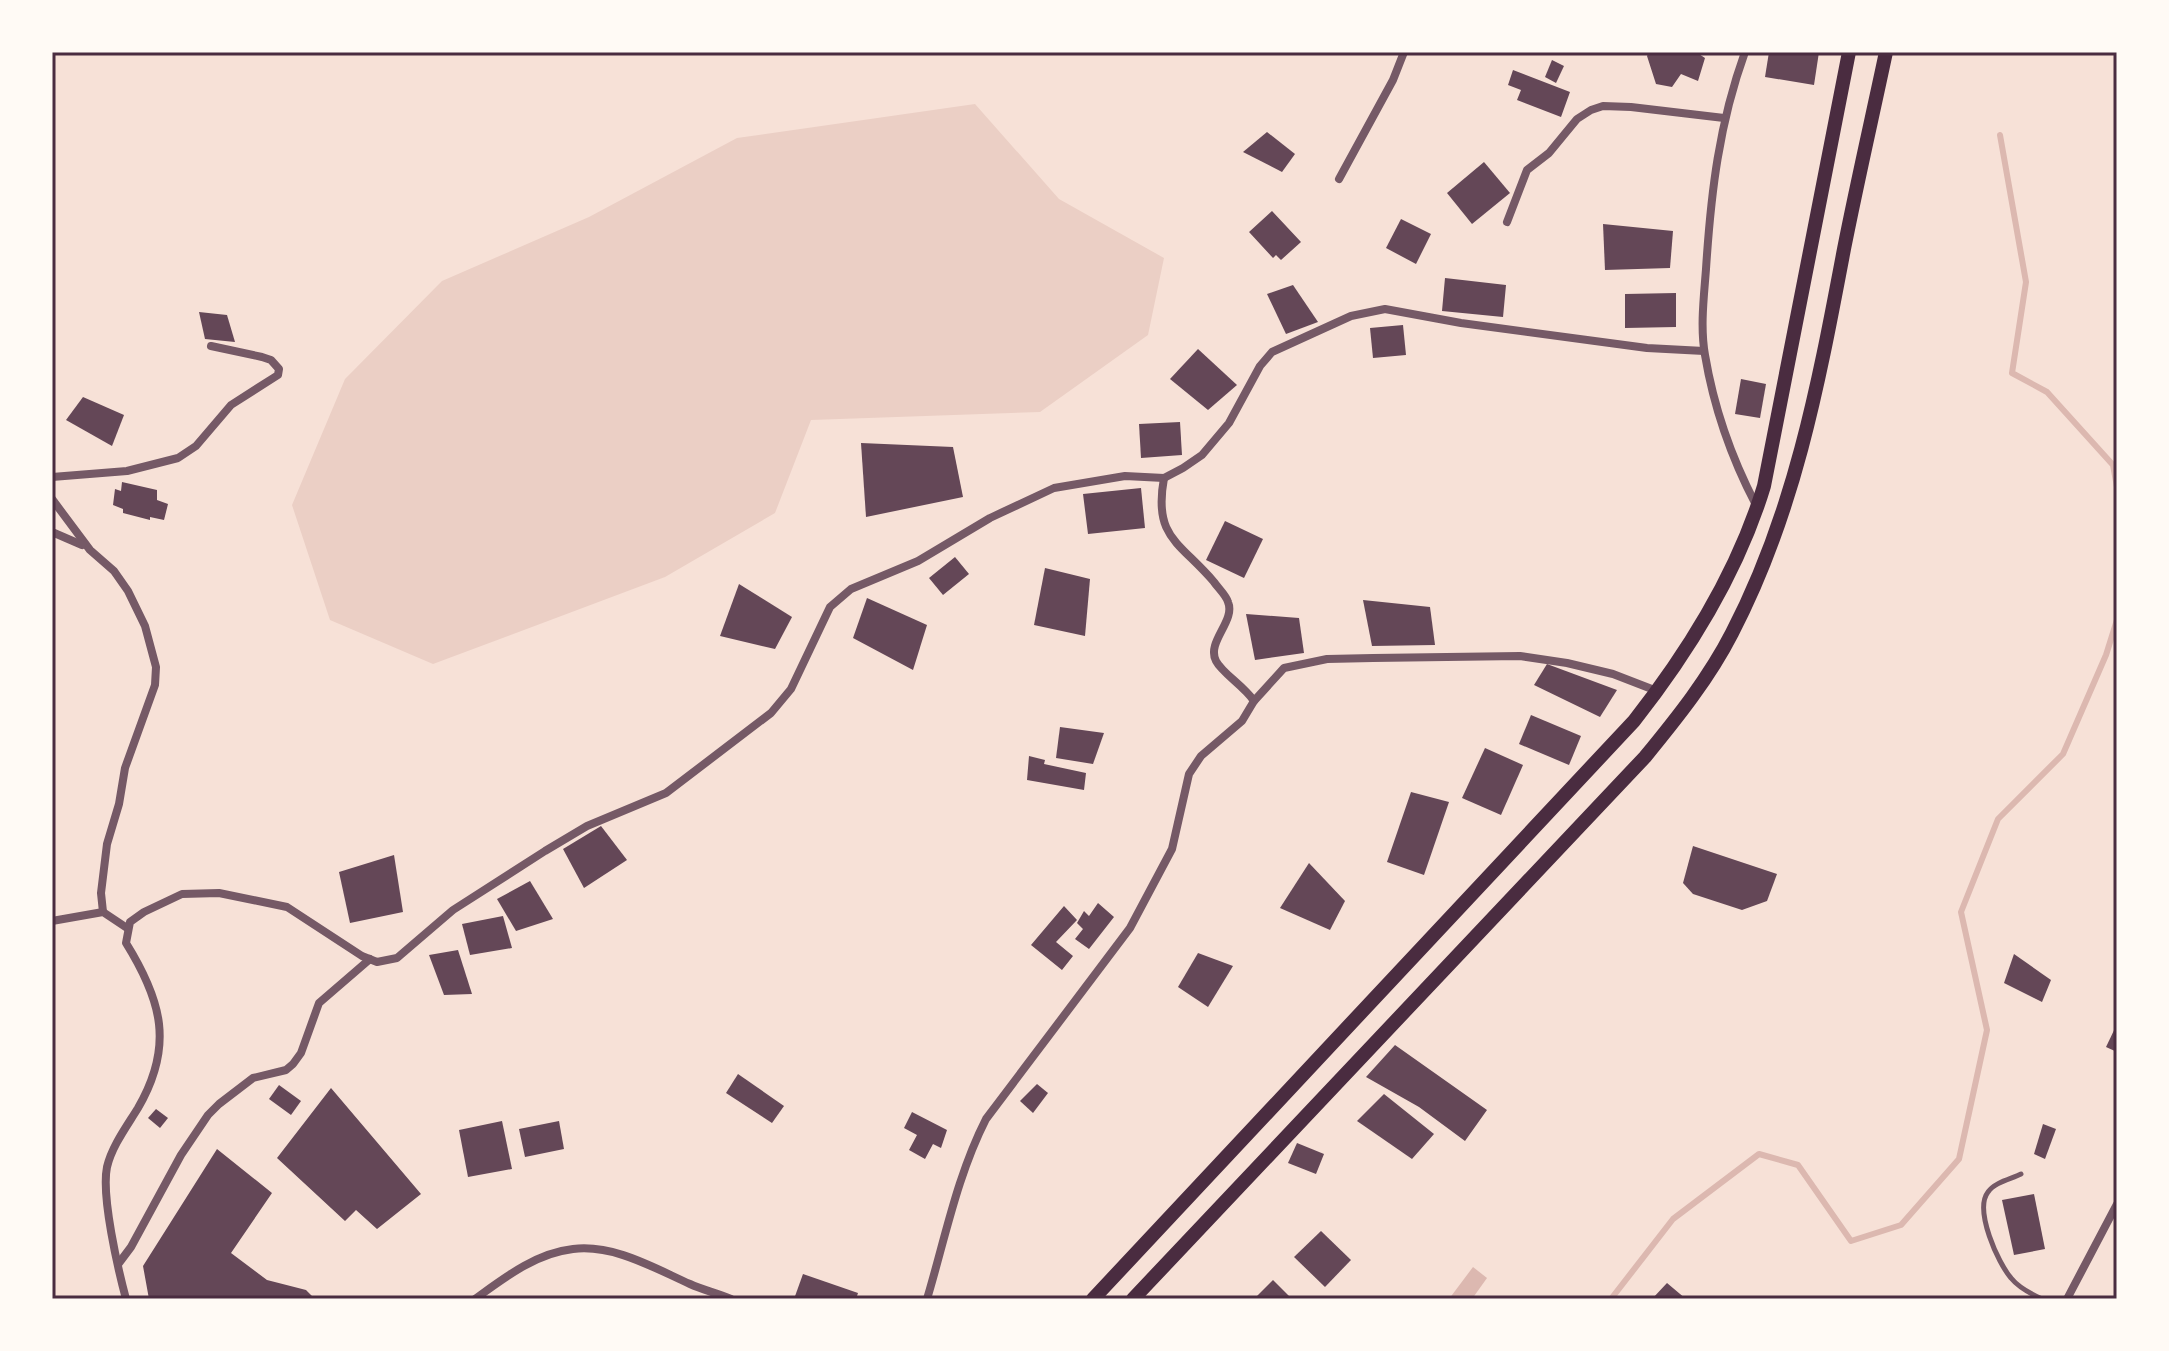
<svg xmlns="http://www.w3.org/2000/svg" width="2169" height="1351" font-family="'Fira Sans Condensed',sans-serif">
  <rect width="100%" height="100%" fill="#f7e1d7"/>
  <polygon fill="#ebcfc5" points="975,104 1059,199 1164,258 1148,335 1040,412 811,420 775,513 665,577 433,664 330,620 292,505 345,379 442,281 589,217 737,138"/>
  <polygon fill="#dcb8b0" points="1473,1267 1487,1278 1472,1299 1449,1299"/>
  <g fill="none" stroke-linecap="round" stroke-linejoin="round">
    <g stroke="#dcb8b0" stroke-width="6">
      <polyline points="2000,135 2026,282 2012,373 2047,392 2113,465 2117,487"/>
      <polyline points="1611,1299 1673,1219 1759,1154 1798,1165 1851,1241 1901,1225 1959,1159 1987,1030 1961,912 1998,819 2063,754 2106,655 2117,620"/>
    </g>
  </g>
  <g fill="#644757">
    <polygon points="1649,52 1696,52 1705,58 1698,81 1681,74 1672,87 1656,84 1647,56"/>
    <polygon points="1769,52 1819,52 1814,85 1765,77"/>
    <polygon points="1552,60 1564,66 1556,83 1545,77"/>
    <polygon points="1513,70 1570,92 1561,117 1517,100 1521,90 1508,85"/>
    <polygon points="1267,132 1295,154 1282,172 1243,152"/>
    <polygon points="1484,162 1510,193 1472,224 1447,193"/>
    <polygon points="1272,211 1301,242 1281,260 1276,255 1273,258 1249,232"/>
    <polygon points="1401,219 1431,234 1416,264 1386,248"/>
    <polygon points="1603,224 1673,231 1670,268 1605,270"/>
    <polygon points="1445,278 1506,285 1503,317 1442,311"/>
    <polygon points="1293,285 1318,322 1286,334 1267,294"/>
    <polygon points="1676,293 1676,327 1625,328 1625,294"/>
    <polygon points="199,312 227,315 235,342 205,339"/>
    <polygon points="1403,325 1406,355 1373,358 1370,328"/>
    <polygon points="1198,349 1237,385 1208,410 1170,379"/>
    <polygon points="1741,379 1766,384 1760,418 1735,414"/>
    <polygon points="83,397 124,415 112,446 66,420"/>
    <polygon points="1180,422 1182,455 1141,458 1139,424"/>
    <polygon points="861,443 953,447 963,497 866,517"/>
    <polygon points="122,482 157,490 157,500 168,504 164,520 150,517 150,520 123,513 123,509 113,505 115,489 121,491"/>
    <polygon points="1141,488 1145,528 1088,534 1083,494"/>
    <polygon points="1225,521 1263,539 1244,578 1206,560"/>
    <polygon points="955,557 969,574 943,595 929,578"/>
    <polygon points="1045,568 1090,579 1085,636 1034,625"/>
    <polygon points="739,584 792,617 775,649 720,636"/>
    <polygon points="867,598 927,625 913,670 853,638"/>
    <polygon points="1363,600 1430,607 1435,645 1372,646"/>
    <polygon points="1246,614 1299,618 1304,653 1255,660"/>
    <polygon points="1547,664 1617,690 1600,717 1534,685"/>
    <polygon points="1531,715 1581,736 1569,765 1519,744"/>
    <polygon points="1060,727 1104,733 1093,764 1056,758"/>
    <polygon points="1485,748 1523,765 1501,815 1462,798"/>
    <polygon points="1029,756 1045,760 1044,764 1086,773 1084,790 1027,780"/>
    <polygon points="1411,792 1449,802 1424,875 1387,862"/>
    <polygon points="601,826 627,860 584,888 563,849"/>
    <polygon points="1693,846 1777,874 1767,901 1742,910 1693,894 1683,883"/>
    <polygon points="394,855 403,912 350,923 339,872"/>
    <polygon points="1309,863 1345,901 1330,930 1280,908"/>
    <polygon points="530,881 553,919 516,931 497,899"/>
    <polygon points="1098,903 1114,917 1089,949 1075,939 1083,929 1077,923 1084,911 1089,916"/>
    <polygon points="1064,906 1077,920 1056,942 1073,956 1062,970 1031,945"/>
    <polygon points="503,916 512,948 470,955 462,924"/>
    <polygon points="458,950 472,994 444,995 429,955"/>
    <polygon points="1198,953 1233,966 1208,1007 1178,987"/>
    <polygon points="2014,954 2051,980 2042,1002 2004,983"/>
    <polygon points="2117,1024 2117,1052 2106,1047"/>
    <polygon points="1395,1045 1487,1110 1465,1141 1419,1107 1366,1077"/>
    <polygon points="738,1074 784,1106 772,1123 726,1093"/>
    <polygon points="1037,1084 1048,1093 1033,1113 1020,1101"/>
    <polygon points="279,1085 301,1101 291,1115 269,1099"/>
    <polygon points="331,1088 421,1194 377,1229 356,1210 345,1221 277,1158"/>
    <polygon points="1384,1094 1434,1134 1412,1159 1357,1121"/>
    <polygon points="156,1109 168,1118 160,1128 148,1118"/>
    <polygon points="912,1112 947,1130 941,1148 933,1144 925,1159 909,1150 917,1135 904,1128"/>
    <polygon points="502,1121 512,1169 468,1177 459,1130"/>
    <polygon points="559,1121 564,1149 525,1157 519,1129"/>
    <polygon points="2043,1124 2056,1129 2045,1159 2034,1154"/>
    <polygon points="1297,1143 1324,1154 1316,1174 1288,1163"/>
    <polygon points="217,1149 272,1193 231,1253 267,1280 306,1290 315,1299 149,1299 143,1266"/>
    <polygon points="2034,1194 2045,1249 2014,1255 2002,1200"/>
    <polygon points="1321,1231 1351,1260 1325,1287 1294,1257"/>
    <polygon points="803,1274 858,1293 856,1299 794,1299"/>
    <polygon points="1273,1280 1292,1299 1254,1299"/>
    <polygon points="1667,1283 1686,1299 1652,1299"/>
  </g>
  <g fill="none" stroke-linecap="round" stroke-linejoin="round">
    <path stroke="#755966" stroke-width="5" d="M2021,1174C2011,1179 1995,1182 1988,1192C1974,1210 1998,1263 2011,1278C2019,1288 2031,1294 2042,1299"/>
    <g stroke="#755966" stroke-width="8">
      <path d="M1745,52C1719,124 1711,192 1706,269C1704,296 1700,327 1705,355C1714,409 1731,457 1756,505"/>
      <polyline points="1339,179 1393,80 1404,52"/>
      <polyline points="1507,222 1527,170 1549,153 1577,119 1591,110 1603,106 1631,107 1724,118"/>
      <polyline points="52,477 127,471 178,458 196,446 231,405 278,375 279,369 271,360 262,357 211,346"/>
      <path d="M1164,478C1153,538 1180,542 1214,582C1218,588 1226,595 1228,602C1236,621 1206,642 1216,661C1222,673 1244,686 1254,701L1284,668L1327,659L1373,658L1520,656L1567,663L1613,674L1657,691"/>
      <polyline points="52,499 90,550 114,571 128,591 145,626 156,667 155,685 125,768 119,804 107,844 101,893 103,912"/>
      <polyline points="52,532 82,545"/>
      <polyline points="52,921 103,912 127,928"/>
      <polyline points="119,1263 131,1247 181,1155 208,1115 219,1104 253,1078 286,1070 293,1064 301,1053 319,1003 370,959"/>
      <path d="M126,1299C118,1269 101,1196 107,1167C112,1146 127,1126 138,1108C174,1046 162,1001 126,943L130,922L144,912L182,894L219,893L287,907L362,956L377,962L397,958L453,910L545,851L587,826L666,793L771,713L791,689L830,607L851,589L918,561L990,518L1054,488L1125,476L1164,478L1183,468L1202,455L1229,423L1260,366L1272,352L1351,316L1385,309L1461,323L1647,348L1704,351"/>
      <path d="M475,1299C504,1278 536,1253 573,1249C614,1244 654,1268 690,1284C703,1290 717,1293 731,1299"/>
      <path d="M927,1299C945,1239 957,1176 986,1119L1130,928L1172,849L1189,774L1201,756L1242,721L1254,701"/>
      <polyline points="2067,1299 2117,1204"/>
    </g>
    <g stroke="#4a2c40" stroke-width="14">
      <path d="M1093,1299L1634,721C1689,651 1738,572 1764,486L1849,52"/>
      <path d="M1133,1299L1645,757C1677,718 1709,678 1732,633C1795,512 1819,381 1844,249C1857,183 1872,118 1886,52"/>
    </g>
  </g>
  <rect width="2169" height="1351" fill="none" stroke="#fffaf5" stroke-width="108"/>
  <rect x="54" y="54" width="2061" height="1243" fill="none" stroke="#4a2c40" stroke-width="3"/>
</svg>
